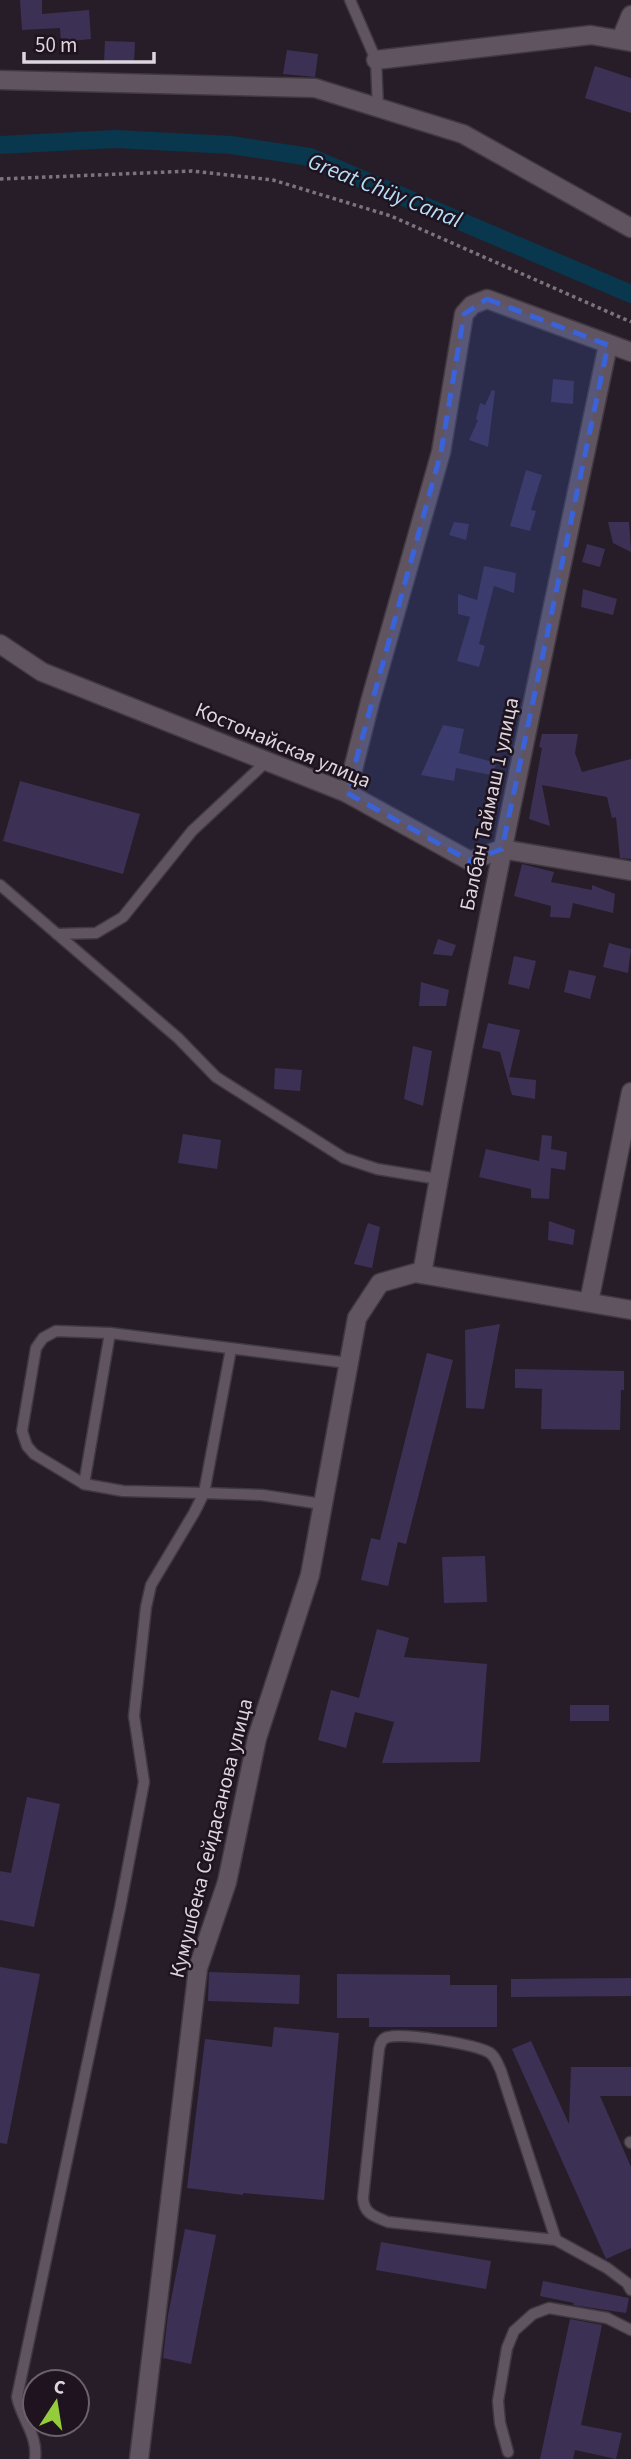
<svg xmlns="http://www.w3.org/2000/svg" width="631" height="2459" font-family="'Source Sans 3',sans-serif">
  <rect width="100%" height="100%" fill="#271d28"/>
  <g fill="none" stroke-linecap="round" stroke-linejoin="round">
    <polyline stroke="#09374e" stroke-width="18" points="0,145 115,139 231,145 310,157 631,294"/>
  </g>
  <g fill="#3c3154">
    <polygon points="20,0 42,0 42,14 89,10 91,39 61,42 60,28 22,30"/>
    <polygon points="105,41 135,42 134,63 104,62"/>
    <polygon points="287,50 318,54 315,77 283,74"/>
    <polygon points="595,66 631,78 631,113 585,98"/>
    <polygon points="553,379 574,381 573,404 551,402"/>
    <polygon points="492,390 495,391 488,447 469,440 478,420 476,419 480,403 485,405"/>
    <polygon points="526,470 542,475 531,510 536,511 530,531 510,526"/>
    <polygon points="454,522 469,524 466,540 449,535"/>
    <polygon points="608,522 629,522 631,552 613,543"/>
    <polygon points="587,544 605,549 600,567 582,562"/>
    <polygon points="484,566 516,573 514,593 494,586 479,644 485,646 479,667 457,661 470,617 458,614 458,594 477,600"/>
    <polygon points="583,589 617,599 613,615 581,607"/>
    <polygon points="443,725 464,729 459,753 497,763 491,775 456,768 454,781 421,775"/>
    <polygon points="542,734 578,734 575,753 582,772 631,759 631,859 620,858 616,817 612,818 607,797 542,785 550,826 529,819 542,748 539,747"/>
    <polygon points="20,781 140,814 123,874 3,841"/>
    <polygon points="522,864 554,872 551,882 592,890 592,885 615,894 613,913 573,903 570,918 550,917 551,906 514,896"/>
    <polygon points="438,939 456,945 452,956 433,954"/>
    <polygon points="609,943 631,949 628,973 603,967"/>
    <polygon points="514,956 536,961 529,989 508,984"/>
    <polygon points="569,970 596,976 590,999 564,992"/>
    <polygon points="421,982 449,990 446,1006 419,1006"/>
    <polygon points="488,1023 520,1030 509,1077 536,1080 535,1099 512,1095 500,1052 482,1048"/>
    <polygon points="413,1046 432,1051 423,1106 404,1099"/>
    <polygon points="275,1068 302,1070 300,1091 274,1089"/>
    <polygon points="183,1134 221,1140 217,1169 178,1163"/>
    <polygon points="542,1135 552,1136 551,1149 567,1152 565,1170 551,1168 549,1199 531,1198 531,1189 479,1177 486,1149 539,1161"/>
    <polygon points="549,1221 575,1230 573,1245 548,1240"/>
    <polygon points="368,1223 380,1227 372,1268 354,1264"/>
    <polygon points="500,1324 484,1409 466,1408 465,1330"/>
    <polygon points="427,1353 453,1360 406,1544 398,1542 388,1586 361,1580 371,1538 380,1540"/>
    <polygon points="515,1369 624,1371 624,1390 621,1390 620,1430 541,1429 542,1389 515,1388"/>
    <polygon points="485,1556 487,1602 444,1603 442,1557"/>
    <polygon points="377,1629 409,1638 404,1657 487,1664 480,1762 382,1763 394,1722 355,1712 346,1748 318,1740 331,1690 359,1698"/>
    <rect x="570" y="1705" width="39" height="16"/>
    <polygon points="27,1797 60,1804 34,1927 0,1920 0,1871 11,1873"/>
    <polygon points="0,1967 40,1974 7,2144 0,2143"/>
    <polygon points="209,1972 300,1975 299,2004 208,2001"/>
    <polygon points="337,1974 450,1975 450,1985 497,1985 497,2027 369,2027 369,2018 337,2018"/>
    <polygon points="631,1978 631,1996 511,1997 511,1979"/>
    <polygon points="274,2027 339,2033 324,2200 243,2193 243,2195 187,2188 205,2039 272,2047"/>
    <polygon points="531,2041 569,2124 571,2067 631,2067 631,2096 600,2096 631,2167 631,2248 606,2259 512,2049"/>
    <polygon points="185,2229 216,2235 191,2364 163,2358 168,2315"/>
    <polygon points="381,2242 491,2261 486,2289 376,2270"/>
    <polygon points="543,2281 629,2298 626,2313 573,2305 574,2303 540,2296"/>
    <polygon points="570,2319 602,2325 581,2425 622,2433 616,2459 575,2450 573,2459 540,2459"/>
  </g>
  <g fill="none" stroke-linecap="round" stroke-linejoin="round">
    <defs>
      <g id="lane">
        <polyline points="350,0 376,60 378,108"/>
        <polyline points="0,885 178,1038 216,1077 344,1158 377,1169 438,1179"/>
        <polyline points="57,934 96,933 123,917 192,831 267,761"/>
        <polyline points="231,1349 204,1493 123,1491 84,1484 34,1454 27,1446 22,1431 36,1348 43,1338 56,1331 110,1333 348,1363"/>
        <polyline points="84,1484 110,1333"/>
        <polyline points="630,2142 631,2143"/>
        <path d="M556,2240L501,2071C498,2065 496,2057 490,2053C476,2044 405,2033 388,2037C382,2038 380,2044 379,2049L363,2198C364,2214 374,2216 388,2222L556,2240L607,2268L627,2283L631,2290"/>
        <polyline points="508,2452 500,2423 498,2401 507,2348 514,2331 533,2314 549,2308 607,2318 631,2330"/>
        <path d="M35,2459C38,2435 22,2420 17,2397L120,1908L144,1782L134,1716L146,1607L151,1585L194,1513L204,1493L262,1495L322,1504"/>
      </g>
      <g id="street">
        <polyline points="621,39 631,15"/>
        <polyline points="376,60 591,35 631,42"/>
        <polyline points="0,80 315,88 463,134 631,228"/>
        <polyline points="0,644 42,672 347,793 470,861 502,849 631,871"/>
        <polyline points="347,793 370,702 441,452 464,314 472,305 487,299 631,352"/>
        <path d="M422,1274C476,963 543,654 608,345"/>
        <polyline points="589,1302 631,1092"/>
        <polyline points="139,2459 198,1968 227,1882 257,1738 310,1575 357,1318 380,1283 415,1273 631,1310"/>
      </g>
    </defs>
    <use href="#lane" stroke="#413941" stroke-width="13"/>
    <use href="#street" stroke="#413941" stroke-width="21"/>
    <polyline stroke="#7c737d" stroke-width="3.5" stroke-dasharray="3.5 3.5" stroke-linecap="butt" points="0,179 192,171 273,180 391,216 631,322"/>
    <use href="#lane" stroke="#615461" stroke-width="10"/>
    <use href="#street" stroke="#615461" stroke-width="18"/>
  </g>
  <path fill="#3a62d9" fill-opacity="0.2" stroke="#3a62d9" stroke-width="5" stroke-dasharray="14 9" stroke-linejoin="round" d="M487,299L608,345L502,849L470,861L347,793L441,452L464,314Z"/>
  <g text-anchor="middle" stroke-width="5" stroke-linejoin="round" paint-order="stroke">
    <g font-size="21" fill="#ddd6de" stroke="#1e131e">
      <text transform="translate(283 745) rotate(23)" y="7">Костонайская улица</text>
      <text transform="translate(489 804) rotate(-78)" y="7">Балбан Таймаш 1 улица</text>
      <text transform="translate(211 1838) rotate(-76)" y="7">Кумушбека Сейдасанова улица</text>
    </g>
    <g font-size="23" font-style="italic" fill="#b5def7" stroke="#1e131e">
      <text transform="translate(385 190) rotate(22)" y="8">Great Chüy Canal</text>
    </g>
  </g>
  <g transform="translate(56 2403) rotate(12)"><circle r="33" fill="#1e131e" stroke="#6a616b" stroke-width="2"/>
  <path d="M0-5L12 26L0 18L-12 26Z" fill="#94cc3b"/>
  <text y="-10" font-size="19" font-weight="bold" text-anchor="middle" fill="#ddd6de">С</text>
  </g>
  <path d="M24 52v10h130v-10" fill="none" stroke="#ddd6de" stroke-width="3.5"/>
  <text x="35" y="52" font-size="21" fill="#ddd6de" stroke="#1e131e" stroke-width="5" paint-order="stroke">50 m</text>
</svg>
